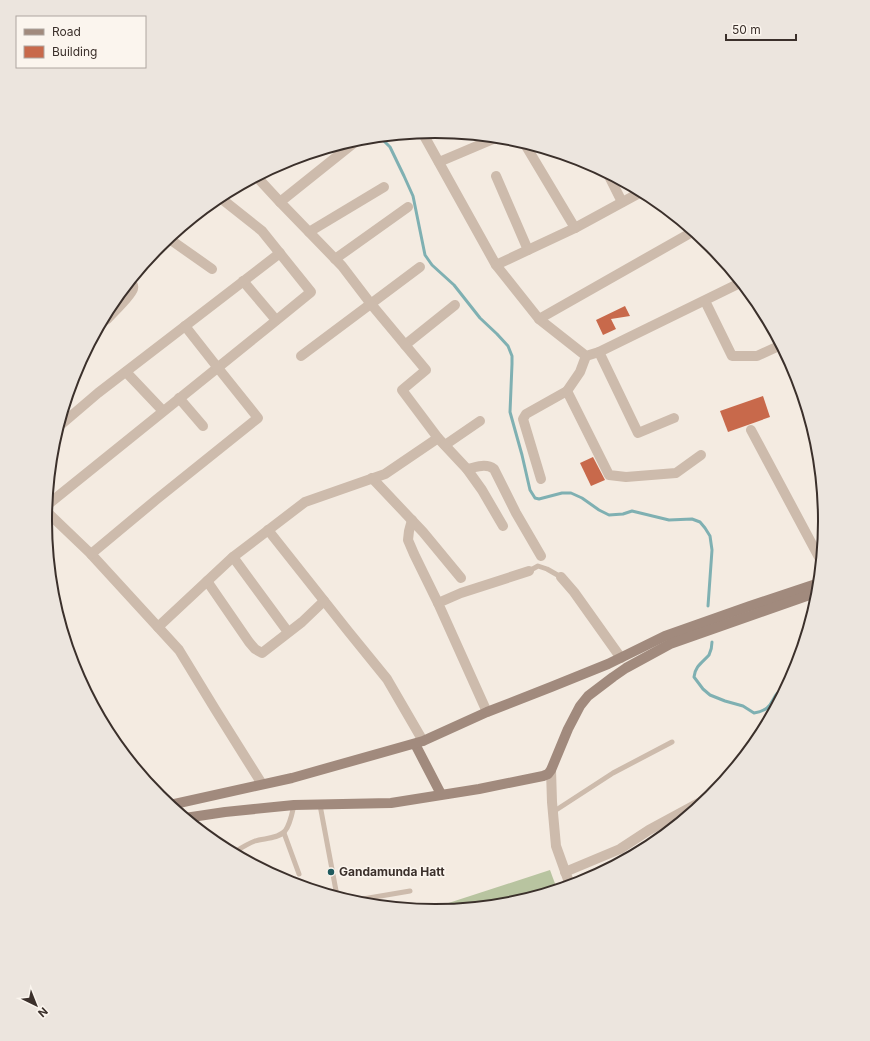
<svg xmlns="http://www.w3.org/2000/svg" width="870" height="1041" font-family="Inter,sans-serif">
  <rect width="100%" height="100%" fill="#f4ebe1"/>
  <polygon fill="#b8c4a0" points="550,870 557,889 511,903 435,910 427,910"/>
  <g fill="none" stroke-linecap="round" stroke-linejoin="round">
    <g stroke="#7fb0b2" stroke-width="3">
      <polyline points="379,136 390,147 404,176 413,196 425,255 432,265 454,285 480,318 497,334 508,346 512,356 512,364 510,412 522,455 530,490 535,498 539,499 562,493 571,493 582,498 599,510 609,515 623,514 632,511 669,520 692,519 700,522 705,528 710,536 712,550 708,606"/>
      <path d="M712,642C712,646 711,651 709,655C703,662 695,666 694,677L703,689L710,695L725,701L743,706L754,713C759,712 763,711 767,708C775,701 773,692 785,689"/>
    </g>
  </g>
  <g fill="#c8694b">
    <polygon points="625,306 630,316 611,319 616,329 603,335 596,320"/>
    <polygon points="763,396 770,417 728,432 720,411"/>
    <polygon points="593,457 605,480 591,486 580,463"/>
  </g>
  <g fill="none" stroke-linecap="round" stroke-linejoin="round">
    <g stroke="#cdbbac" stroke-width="5">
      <polyline points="529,571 538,566 547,569 561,577"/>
      <polyline points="320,805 337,896"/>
      <polyline points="553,812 613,773 672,742"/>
      <polyline points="284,833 299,874"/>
      <path d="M233,853C241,848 247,844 255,841C264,838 278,839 285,831C290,825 292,814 294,805"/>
      <polyline points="351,901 410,891"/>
    </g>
    <g stroke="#cdbbac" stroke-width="10">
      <polyline points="422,132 496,265 539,319 586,356 599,352 742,282"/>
      <polyline points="439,162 498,137"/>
      <polyline points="607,172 622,202"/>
      <polyline points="256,176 280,202"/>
      <polyline points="496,176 528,250"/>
      <polyline points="575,228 643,191"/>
      <polyline points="309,232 384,187"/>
      <polyline points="168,238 212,269"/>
      <polyline points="335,259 408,207"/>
      <polyline points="496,265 575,228 523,141"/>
      <polyline points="243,281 276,320"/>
      <polyline points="705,301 732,356 757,356 781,345"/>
      <polyline points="539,319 694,231"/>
      <path d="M106,320C112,314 131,296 133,289C134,286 132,283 130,281"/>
      <polyline points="405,345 455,305"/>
      <polyline points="599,352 638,433 674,418"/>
      <polyline points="301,356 420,267"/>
      <polyline points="126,372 163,411"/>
      <polyline points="567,391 609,475 626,477 676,473 701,455"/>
      <polyline points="179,398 203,426"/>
      <polyline points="57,428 98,393 280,253"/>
      <polyline points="751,430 821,561"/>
      <polyline points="438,438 467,469 482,490 503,526"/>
      <polyline points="445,445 480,421"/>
      <path d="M467,469C477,467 486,463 494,469L516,513L541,556"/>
      <polyline points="372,478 423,532 461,578"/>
      <polyline points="541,479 523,419 526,414 567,391 580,372 586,356"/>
      <path d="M46,506C134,435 223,364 311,292L262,231L218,196"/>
      <polyline points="46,511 91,554 179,650 215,709 262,784"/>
      <polyline points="412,520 409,531 408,540 414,554 438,603"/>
      <polyline points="268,530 348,631 387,679 423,741"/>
      <polyline points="91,554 157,499 258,418 218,368 185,326"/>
      <polyline points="233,557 288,632"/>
      <polyline points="561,577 574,592 621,658"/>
      <polyline points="207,581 249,642 255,649 262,653 302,622 324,601"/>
      <polyline points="158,627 233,557 305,502 385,474 438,438 402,390 426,370 371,304 342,266 280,202 360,138"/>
      <polyline points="487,712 438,603 461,593 529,571"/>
      <polyline points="551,770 552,802 556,846 570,885"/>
      <polyline points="565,872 620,849 649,830 710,797"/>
    </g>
    <g stroke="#a18a7d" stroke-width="10">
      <polyline points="415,744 441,794"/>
      <polyline points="170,805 292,778 423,741 487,712 551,687 608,664 665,636 750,606 819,583"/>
      <polyline points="185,818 225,812 294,805 391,803 479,789 543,776 548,774 551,770 568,729 580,706 588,696 613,677 626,668 670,644 818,592"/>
    </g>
  </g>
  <circle fill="#1f5a5e" stroke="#fbf5ee" stroke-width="1.5" cx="331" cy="872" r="4"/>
  <g text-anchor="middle" stroke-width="3" stroke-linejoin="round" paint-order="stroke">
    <g font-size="12" font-weight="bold" fill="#3b302b" stroke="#fbf5ee" text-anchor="start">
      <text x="339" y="876">Gandamunda Hatt</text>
    </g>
  </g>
  <path d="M0 0H870V1041H0ZM52 521a383 383 0 1 1 766 0a383 383 0 1 1-766 0Z" fill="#ece5de" fill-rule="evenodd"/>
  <path fill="none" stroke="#3b302b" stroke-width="2" d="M52 521a383 383 0 1 1 766 0a383 383 0 1 1-766 0Z"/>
  <rect x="16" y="16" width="130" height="52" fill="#fbf5ee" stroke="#aea6a0"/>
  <rect x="24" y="29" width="20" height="6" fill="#a18a7d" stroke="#aea6a0"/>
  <text x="52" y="36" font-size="12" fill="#3b302b">Road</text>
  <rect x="24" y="46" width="20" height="12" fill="#c8694b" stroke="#aea6a0"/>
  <text x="52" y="56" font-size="12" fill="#3b302b">Building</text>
  <g transform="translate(36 1005) rotate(137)" stroke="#fbf5ee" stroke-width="3" paint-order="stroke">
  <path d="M0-3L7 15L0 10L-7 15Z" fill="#3b302b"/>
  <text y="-6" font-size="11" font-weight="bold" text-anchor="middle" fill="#3b302b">N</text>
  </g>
  <path d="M726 34v6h70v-6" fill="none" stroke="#3b302b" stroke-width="2"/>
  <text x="732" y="34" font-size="12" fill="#3b302b" stroke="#fbf5ee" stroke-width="3" paint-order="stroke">50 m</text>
</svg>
